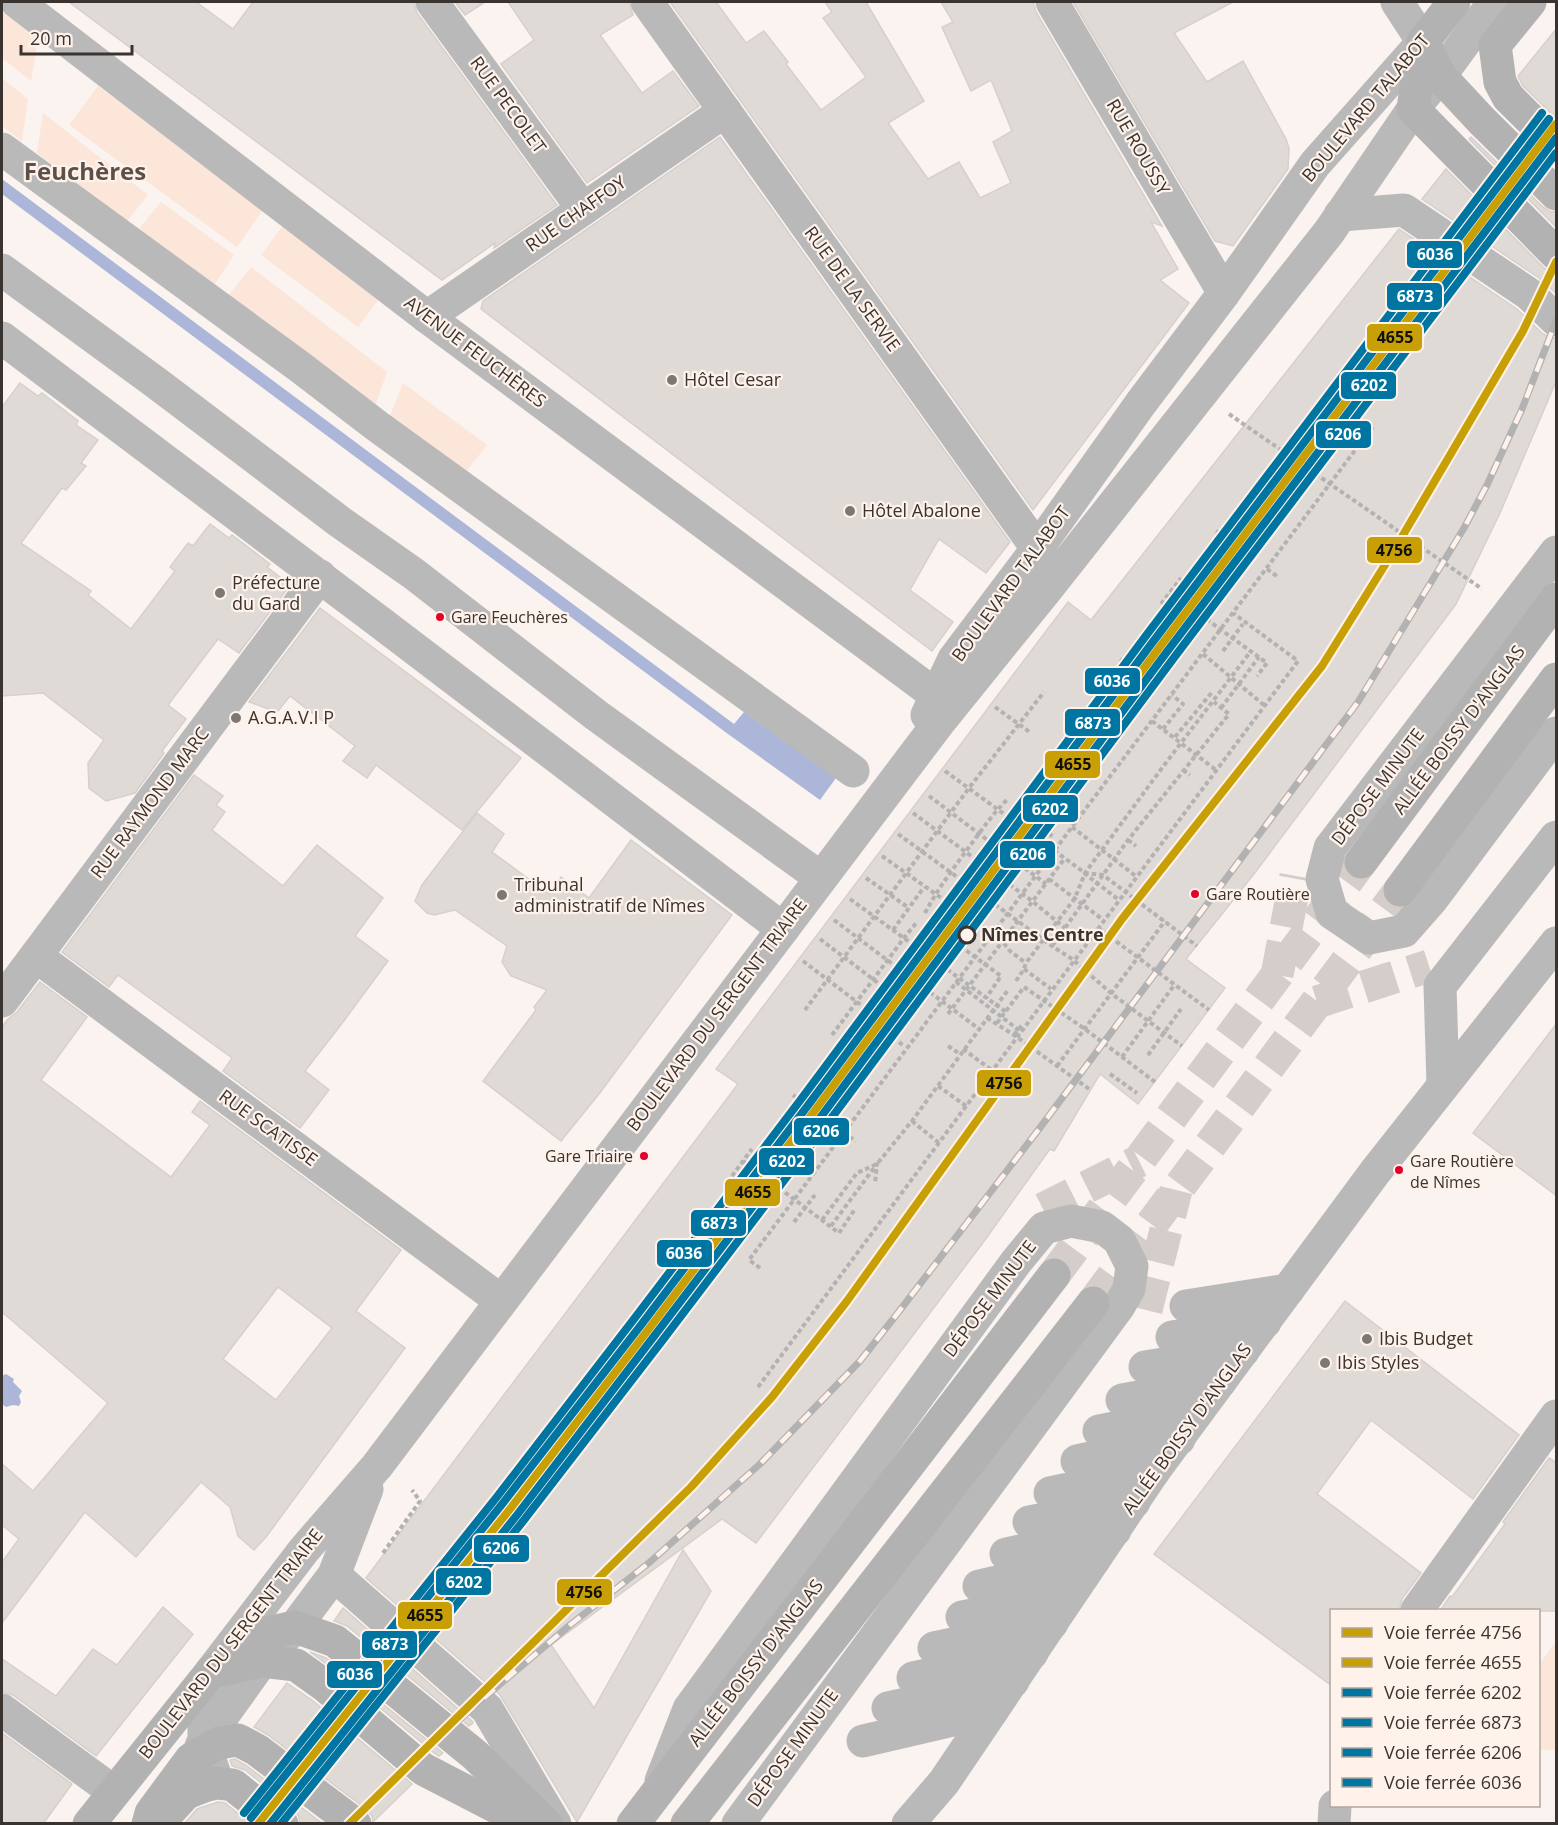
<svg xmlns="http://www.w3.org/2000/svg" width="1558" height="1825" font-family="'Open Sans',sans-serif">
  <rect width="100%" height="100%" fill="#faf3ef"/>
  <g fill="#fce6d9">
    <polygon points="2,6 39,35 31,81 2,58"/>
    <polygon points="2,78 28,99 22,141 2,126"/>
    <polygon points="98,86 265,207 237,247 69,125"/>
    <polygon points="43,113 148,195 127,221 37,153"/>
    <polygon points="161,202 234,255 214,285 139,229"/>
    <polygon points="285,223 382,295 358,327 261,255"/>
    <polygon points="251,267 387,372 375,406 228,296"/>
    <polygon points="403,383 487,445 465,473 390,416"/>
    <polygon points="1556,1642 1556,1750 1539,1750 1539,1664"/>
  </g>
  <g fill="#acb6d9">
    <polygon points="2,179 734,724 744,712 836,778 820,800 728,734 2,194"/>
    <polygon points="6,1374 14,1379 13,1382 22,1391 19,1396 21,1402 19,1406 13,1405 6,1407 2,1404 2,1376"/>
  </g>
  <g fill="#e0dad7" stroke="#d6d0cd" stroke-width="1.5" fill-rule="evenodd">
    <polygon points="69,2 196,2 233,29 253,2 414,2 417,13 557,205 494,248 495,243 442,280"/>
    <polygon points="455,2 485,2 465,15"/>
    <polygon points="508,2 629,2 633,15 600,35 642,93 673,71 699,106 587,183 501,64 534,40"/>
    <polygon points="670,2 716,2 746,43 764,31 788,62 786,64 821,110 866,77 823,18 832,12 825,2 866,2 924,101 888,123 928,179 959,162 980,198 1011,183 993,142 1012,131 991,80 971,91 942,27 953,22 941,2 1033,2 1036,12 1162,226 1151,222 1178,269 1160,280 1189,303 1033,510"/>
    <polygon points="1073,2 1233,2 1174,33 1207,82 1243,61 1286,139 1289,148 1288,169 1233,246 1215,241"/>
    <polygon points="1557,28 1557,119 1523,86 1518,76"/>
    <polygon points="720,137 1010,542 986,573 939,539 910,590 953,622 932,651 481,309 483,301"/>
    <polygon points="1471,137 1543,207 1551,212 1557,212 1557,228 1469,139"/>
    <polygon points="1446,169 1543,267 1550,272 1557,272 1557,294 1539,278 1422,199"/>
    <polygon points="1399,229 1517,309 1543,334 1551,338 1557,338 1557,379 1500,513 1456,604 1254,874 1186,959 1225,988 1138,1104 1100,1074 1054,1151 1050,1149 982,1244 756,1543 722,1519 551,1645 594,1708 683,1550 711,1591 577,1822 500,1695 366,1578 738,1084 716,1069 1068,602 1091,620"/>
    <polygon points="20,383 38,396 42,393 78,421 76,425 98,440 81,463 86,466 66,490 62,488 21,543 91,591 88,595 131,629 175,571 170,567 188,543 193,546 210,524 229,538 232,535 270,564 267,567 290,585 239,653 218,639 168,705 186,719 162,751 164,753 135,793 106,801 89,788 88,763 104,740 43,693 2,696 2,407"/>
    <polygon points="320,608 521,758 462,830 376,765 367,778 343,761 355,746 290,696 277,712 249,702"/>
    <polygon points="194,775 223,796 216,805 225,812 212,830 283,886 317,845 383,898 355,936 388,961 343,1022 305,1071 329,1090 300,1128 223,1071 232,1058 118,975 109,987 62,952"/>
    <polygon points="477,813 504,834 492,852 549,894 561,877 589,898 631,840 732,915 599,1094 561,1141 483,1081 536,1010 534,1007 547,990 511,976 502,962 507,946 455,910 434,915 427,913 415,901 422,885"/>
    <path d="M40,982L87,1017L41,1080L171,1177L210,1125L192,1112L200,1101L401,1250L356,1311L405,1348L266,1537L254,1550L238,1536L230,1507L201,1482L136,1557L85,1512L2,1623V1562L19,1539L2,1525V1464L33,1491L108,1403L2,1312V1027L8,1019L17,1012ZM278,1287L332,1328L276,1400L223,1359Z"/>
    <polygon points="1557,1023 1557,1196 1473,1133"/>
    <polygon points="1345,1301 1519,1435 1473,1499 1371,1420 1317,1494 1421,1573 1402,1599 1399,1611 1332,1611 1332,1686 1154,1554"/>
    <polygon points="1549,1458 1557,1463 1557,1611 1440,1611 1450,1596 1452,1597 1505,1524 1503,1522"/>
    <polygon points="163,1607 193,1634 96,1756 13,1695 2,1692 2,1659 56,1696 93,1649 117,1665"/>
    <polygon points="343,1608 472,1721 473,1723 469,1726 347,1626 334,1621"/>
    <polygon points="310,1652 326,1658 443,1753 439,1756 434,1753 336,1671"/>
    <polygon points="287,1683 312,1700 412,1784 373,1822 372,1816 366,1809 268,1735 254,1727"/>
    <polygon points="2,1733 72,1784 43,1824 2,1824"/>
    <polygon points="235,1759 247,1766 323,1824 300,1824 299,1817 294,1809 245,1770 232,1766 230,1760"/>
    <polygon points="218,1802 225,1803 251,1824 184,1824 197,1809"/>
  </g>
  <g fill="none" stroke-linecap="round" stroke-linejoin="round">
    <g stroke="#d4cdc9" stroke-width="33" stroke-dasharray="33 16" stroke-linecap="butt">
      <polyline points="1277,975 1296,876"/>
      <polyline points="1317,1002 1429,966"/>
      <polyline points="1043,1209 1139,1161"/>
      <polyline points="1146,1310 1176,1190"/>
    </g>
    <g stroke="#d4cdc9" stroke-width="33" stroke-dasharray="33 16" stroke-linecap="butt">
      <polyline points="1054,1275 1361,862"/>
      <polyline points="1093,1303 1400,890"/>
    </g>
    <g stroke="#b3b2b2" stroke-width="4" stroke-dasharray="4.5 3" stroke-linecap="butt">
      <polyline points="1229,414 1482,589"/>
      <polyline points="1216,531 1226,537"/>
      <polyline points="1267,569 1278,577"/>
      <polyline points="1170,593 1267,663 1257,676"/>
      <polyline points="1161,604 1181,578"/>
      <polyline points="1223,651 1243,624"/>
      <polyline points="1203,654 1265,706"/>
      <polyline points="1120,659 1130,666"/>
      <polyline points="995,707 1031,733"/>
      <polyline points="1221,708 1259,657"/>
      <polyline points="1152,721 1216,770"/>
      <polyline points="1163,729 1183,704 1172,695"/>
      <polyline points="1175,737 1213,691"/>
      <polyline points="1183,770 1190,775"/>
      <polyline points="945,771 1085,873 1103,875 1197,946"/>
      <polyline points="929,796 1046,884"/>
      <polyline points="913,813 1032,901 1065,928"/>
      <polyline points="1072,827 1137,877"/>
      <polyline points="1028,831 1036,820"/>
      <polyline points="898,834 1052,946 1072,959 1112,994 1182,1046"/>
      <polyline points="1128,840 1136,846"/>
      <polyline points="1045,843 1053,832"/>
      <polyline points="882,856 1002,941 1010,951 1026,963"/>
      <polyline points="1084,873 1119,900"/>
      <polyline points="866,878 909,908"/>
      <polyline points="1049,879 1102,919"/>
      <polyline points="850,899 1006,1012"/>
      <path d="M925,913C938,888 956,865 972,843C984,827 994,812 1008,799"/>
      <polyline points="834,920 979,1029"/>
      <polyline points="930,924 1001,976 986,998"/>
      <polyline points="1098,928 1209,1010"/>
      <polyline points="893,930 924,887"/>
      <polyline points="820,939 907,1005"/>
      <polyline points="915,946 946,902"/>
      <polyline points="1052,946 1128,840 1229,714 1214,702"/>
      <polyline points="803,961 890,1027"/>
      <polyline points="1024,969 1051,989"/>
      <polyline points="1016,981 1024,969 1026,963 1075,898 1085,873 1162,768 1251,651"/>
      <polyline points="956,982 1020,1031"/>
      <polyline points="805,1010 969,788 1044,692"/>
      <polyline points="948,1014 1065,858"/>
      <polyline points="987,1018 1014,1035 1089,1089"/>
      <polyline points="997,1023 1024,987 1085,1029 1155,1082"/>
      <polyline points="887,1033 904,1046"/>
      <polyline points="832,1035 904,938 917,922"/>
      <polyline points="1014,1035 1022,1025"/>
      <polyline points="948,1046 960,1054"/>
      <polyline points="963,1049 993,1071"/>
      <polyline points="1148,1055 1181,1009"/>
      <polyline points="1122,1057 1175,984"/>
      <polyline points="869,1062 890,1027 1035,836"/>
      <polyline points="1057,1066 1165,921"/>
      <polyline points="1110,1074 1137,1093"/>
      <polyline points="938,1086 966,1106"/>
      <polyline points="793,1095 804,1103"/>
      <polyline points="912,1121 939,1143"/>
      <polyline points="843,1133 856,1141"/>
      <polyline points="743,1161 839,1233 855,1209"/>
      <polyline points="732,1176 752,1149"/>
      <polyline points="822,1220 857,1173 877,1164 912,1121 1008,990"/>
      <polyline points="794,1222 815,1195"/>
      <path d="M697,1223L706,1231C918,953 1123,670 1337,394"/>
      <polyline points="831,1226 877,1164 875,1184"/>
      <polyline points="760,1268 749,1260 1072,827 1374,425"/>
      <polyline points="758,1387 1021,1032 1298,661 1233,613"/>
      <polyline points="383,1553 420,1501 412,1490"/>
    </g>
    <g stroke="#bab9ba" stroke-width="33">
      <polyline points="17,2 427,317 937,696"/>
      <polyline points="432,2 583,209"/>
      <polyline points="647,2 1049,565"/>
      <polyline points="1052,2 1224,293"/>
      <polyline points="2,149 300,367 377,426 853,771"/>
      <polyline points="1340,215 1404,210 1529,294 1556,320"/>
      <polyline points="2,270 155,382 340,522 414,574 596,715 821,878"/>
      <polyline points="427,317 725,111"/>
      <polyline points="2,338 377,620 783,929"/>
      <polyline points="1556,552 1330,848 1322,879 1332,913 1369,938 1404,931 1433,898 1556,733"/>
      <polyline points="927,715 954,659 1037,549 1141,403 1224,293 1315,164 1423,42 1397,2"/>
      <polyline points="36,956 500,1300"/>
      <polyline points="2,1001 320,576"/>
      <polyline points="1443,1085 1440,986 1556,837"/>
      <polyline points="1186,1306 1288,1290"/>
      <polyline points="1172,1337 1265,1322"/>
      <polyline points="1145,1367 1243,1351"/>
      <polyline points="1122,1400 1220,1382"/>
      <polyline points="1099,1431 1191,1413"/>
      <polyline points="1077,1461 1179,1439"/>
      <polyline points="1050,1493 1154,1471"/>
      <polyline points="1029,1522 1134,1502"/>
      <polyline points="1006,1554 1115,1530"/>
      <polyline points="334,1575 487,1709 555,1824"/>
      <polyline points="979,1586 1094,1560"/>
      <polyline points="1417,1610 1556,1416"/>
      <polyline points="962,1617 1058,1599"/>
      <polyline points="934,1648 1052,1623"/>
      <polyline points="913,1678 1032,1653"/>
      <polyline points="888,1708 1013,1681"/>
      <polyline points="2,1710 114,1792"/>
      <polyline points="863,1741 992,1711"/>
      <polyline points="201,1746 262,1661 295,1627 334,1575 367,1489"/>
      <polyline points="215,1775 204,1742 204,1708 210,1673 304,1550 377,1466 940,721 1046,590 1329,232 1413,109 1440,76 1494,2"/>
      <polyline points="661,1781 689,1709 1016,1262 1044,1228 1071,1221 1102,1227 1119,1240 1132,1266 1129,1289 1119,1306 738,1824"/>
      <polyline points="908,1824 944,1782 1154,1471 1375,1172 1556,943"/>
      <polyline points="1334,1824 1335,1806"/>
    </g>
    <g stroke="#b3b2b3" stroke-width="33">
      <polyline points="1454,2 1423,42 1413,109 1556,254"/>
      <polyline points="1530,2 1495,45 1500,82 1508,97 1556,145"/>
      <polyline points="1423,42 1440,76 1482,121 1556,194"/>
      <polyline points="1361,862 1556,599"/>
      <polyline points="1400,890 1556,679"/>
      <polyline points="218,1671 262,1661 296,1665 324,1685 423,1769 529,1824"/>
      <polyline points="165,1816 186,1793 207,1785 217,1783 233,1785 282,1824"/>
      <polyline points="89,1824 210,1673 258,1635 295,1627 335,1641 475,1755 546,1824"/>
      <polyline points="148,1824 151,1813 191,1759 219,1743 238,1740 257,1750 355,1824"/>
      <polyline points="633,1824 1054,1275"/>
      <polyline points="687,1824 1093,1303"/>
    </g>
    <defs>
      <polyline id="rail" points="380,1792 479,1702 570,1625 650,1562 760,1464 860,1361 897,1314 1039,1129 1358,702 1464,528 1487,485 1522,409 1556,321"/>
    </defs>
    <use href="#rail" stroke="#b3b2b2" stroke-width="7"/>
    <use href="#rail" stroke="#fff2ea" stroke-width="4.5" stroke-dasharray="14" stroke-linecap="butt"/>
    <defs>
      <polyline id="rail-1" points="349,1824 691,1487 772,1397 847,1301 1122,919 1322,666 1393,552 1523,331 1556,262"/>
      <polyline id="rail-2" points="258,1824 510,1509 648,1330 816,1109 1159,648 1556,124"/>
      <polyline id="rail-3" points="270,1824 517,1515 655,1335 823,1114 1166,653 1556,138"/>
      <polyline id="rail-4" points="251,1818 503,1503 641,1325 809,1104 1152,643 1549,119"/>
      <polyline id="rail-5" points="281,1824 524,1520 662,1341 830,1120 1173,659 1556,153"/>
      <polyline id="rail-6" points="244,1813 496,1498 634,1319 802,1098 1145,637 1542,113"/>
    </defs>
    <use href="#rail-1" stroke="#fff2ea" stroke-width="12"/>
    <use href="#rail-2" stroke="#fff2ea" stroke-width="12"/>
    <use href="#rail-3" stroke="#fff2ea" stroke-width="12"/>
    <use href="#rail-4" stroke="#fff2ea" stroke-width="12"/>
    <use href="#rail-5" stroke="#fff2ea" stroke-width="12"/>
    <use href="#rail-6" stroke="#fff2ea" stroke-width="12"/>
    <use href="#rail-1" stroke="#c89f05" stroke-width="8"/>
    <use href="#rail-2" stroke="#c89f05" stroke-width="8"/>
    <use href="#rail-3" stroke="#0075a1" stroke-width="8"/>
    <use href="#rail-4" stroke="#0075a1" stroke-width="8"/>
    <use href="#rail-5" stroke="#0075a1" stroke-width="8"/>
    <use href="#rail-6" stroke="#0075a1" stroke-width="8"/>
  </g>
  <g fill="#7d7774" stroke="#fff2ea" stroke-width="2">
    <circle cx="672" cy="380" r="6"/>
    <circle cx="850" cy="511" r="6"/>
    <circle cx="220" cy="593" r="6"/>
    <circle cx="236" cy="718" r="6"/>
    <circle cx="502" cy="895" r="6"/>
    <circle cx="1367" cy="1339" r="6"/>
    <circle cx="1325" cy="1363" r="6"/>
  </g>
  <g fill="#e4002b" stroke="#fff2ea" stroke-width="2">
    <circle cx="440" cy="617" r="5"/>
    <circle cx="1195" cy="894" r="5"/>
    <circle cx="644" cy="1156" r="5"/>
    <circle cx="1399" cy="1170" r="5"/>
  </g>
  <circle fill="#fff2ea" stroke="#3a3431" stroke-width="3" cx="967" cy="935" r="8"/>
  <g text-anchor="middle" stroke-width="4.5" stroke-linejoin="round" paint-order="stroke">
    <g font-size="16" fill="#3a3431" stroke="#fff2ea" text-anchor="start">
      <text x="451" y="623">Gare Feuchères</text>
      <text x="1206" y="900">Gare Routière</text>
      <text x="633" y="1162" text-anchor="end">Gare Triaire</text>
      <text x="1410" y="1167">Gare Routière<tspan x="1410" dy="21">de Nîmes</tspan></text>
    </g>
    <g font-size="18" fill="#3a3431" stroke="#fff2ea">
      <text transform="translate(508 105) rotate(54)" y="6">RUE PECOLET</text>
      <text transform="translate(1366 108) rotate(-50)" y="6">BOULEVARD TALABOT</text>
      <text transform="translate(1138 147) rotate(60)" y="6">RUE ROUSSY</text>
      <text transform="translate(576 214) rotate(-35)" y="6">RUE CHAFFOY</text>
      <text transform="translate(852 289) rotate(54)" y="6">RUE DE LA SERVIE</text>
      <text transform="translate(475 352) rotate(37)" y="6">AVENUE FEUCHÈRES</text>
      <text transform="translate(1011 584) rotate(-54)" y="6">BOULEVARD TALABOT</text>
      <text transform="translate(1459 730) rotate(-53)" y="6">ALLÉE BOISSY D'ANGLAS</text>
      <text transform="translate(1378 787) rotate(-53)" y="6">DÉPOSE MINUTE</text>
      <text transform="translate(150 803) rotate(-53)" y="6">RUE RAYMOND MARC</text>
      <text transform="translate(717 1015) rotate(-53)" y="6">BOULEVARD DU SERGENT TRIAIRE</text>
      <text transform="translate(268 1128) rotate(36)" y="6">RUE SCATISSE</text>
      <text transform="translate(990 1299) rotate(-53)" y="6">DÉPOSE MINUTE</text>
      <text transform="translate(1187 1429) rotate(-54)" y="6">ALLÉE BOISSY D'ANGLAS</text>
      <text transform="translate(231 1644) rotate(-52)" y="6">BOULEVARD DU SERGENT TRIAIRE</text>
      <text transform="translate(756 1663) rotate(-52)" y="6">ALLÉE BOISSY D'ANGLAS</text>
      <text transform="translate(793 1748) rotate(-54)" y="6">DÉPOSE MINUTE</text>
    </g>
    <g font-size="18" fill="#3a3431" stroke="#fff2ea" text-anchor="start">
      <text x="684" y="386">Hôtel Cesar</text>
      <text x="862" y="517">Hôtel Abalone</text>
      <text x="232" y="589">Préfecture<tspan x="232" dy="21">du Gard</tspan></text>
      <text x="248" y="724">A.G.A.V.I P</text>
      <text x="514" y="891">Tribunal<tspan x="514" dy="21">administratif de Nîmes</tspan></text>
      <text x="1379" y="1345">Ibis Budget</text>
      <text x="1337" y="1369">Ibis Styles</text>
    </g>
    <g font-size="18" font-weight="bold" fill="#3a3431" stroke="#fff2ea" text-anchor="start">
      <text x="981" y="941">Nîmes Centre</text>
    </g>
    <g font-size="24" font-weight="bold" fill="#5d5049" stroke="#fff2ea">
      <text x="85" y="180">Feuchères</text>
    </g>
  </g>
  <g stroke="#fff2ea" stroke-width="2">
    <rect x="1406" y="240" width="57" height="29" rx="6" fill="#0075a1"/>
    <rect x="1386" y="282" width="57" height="29" rx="6" fill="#0075a1"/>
    <rect x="1366" y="323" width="57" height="29" rx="6" fill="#c89f05"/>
    <rect x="1340" y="371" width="57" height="29" rx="6" fill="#0075a1"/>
    <rect x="1315" y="420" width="57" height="29" rx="6" fill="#0075a1"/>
    <rect x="1366" y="536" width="57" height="28" rx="6" fill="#c89f05"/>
    <rect x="1084" y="667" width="57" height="28" rx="6" fill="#0075a1"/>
    <rect x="1064" y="708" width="57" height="29" rx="6" fill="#0075a1"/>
    <rect x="1044" y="750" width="57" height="29" rx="6" fill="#c89f05"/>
    <rect x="1022" y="794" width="57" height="29" rx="6" fill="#0075a1"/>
    <rect x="999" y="840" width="57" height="29" rx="6" fill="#0075a1"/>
    <rect x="976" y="1069" width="56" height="28" rx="6" fill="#c89f05"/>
    <rect x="793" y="1117" width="57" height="29" rx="6" fill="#0075a1"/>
    <rect x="758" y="1147" width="57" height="29" rx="6" fill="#0075a1"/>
    <rect x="724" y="1178" width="57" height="29" rx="6" fill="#c89f05"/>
    <rect x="690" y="1209" width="57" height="28" rx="6" fill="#0075a1"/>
    <rect x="656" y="1239" width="57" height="29" rx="6" fill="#0075a1"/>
    <rect x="473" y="1534" width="57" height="29" rx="6" fill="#0075a1"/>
    <rect x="435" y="1567" width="57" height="29" rx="6" fill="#0075a1"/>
    <rect x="556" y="1578" width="57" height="28" rx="6" fill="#c89f05"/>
    <rect x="397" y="1601" width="56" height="29" rx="6" fill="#c89f05"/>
    <rect x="361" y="1630" width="57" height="29" rx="6" fill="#0075a1"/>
    <rect x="326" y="1660" width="57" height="29" rx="6" fill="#0075a1"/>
  </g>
  <g font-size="16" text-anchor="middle" font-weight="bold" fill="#fff">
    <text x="1435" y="260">6036</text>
    <text x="1415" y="302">6873</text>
    <text x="1369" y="391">6202</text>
    <text x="1343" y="440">6206</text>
    <text x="1112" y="687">6036</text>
    <text x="1093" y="729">6873</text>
    <text x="1050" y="815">6202</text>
    <text x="1028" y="860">6206</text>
    <text x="821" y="1137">6206</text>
    <text x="787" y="1167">6202</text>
    <text x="719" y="1229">6873</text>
    <text x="684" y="1259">6036</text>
    <text x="501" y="1554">6206</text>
    <text x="464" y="1588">6202</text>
    <text x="390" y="1650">6873</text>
    <text x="355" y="1680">6036</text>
  </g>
  <g font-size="16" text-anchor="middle" font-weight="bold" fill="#111">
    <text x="1395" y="343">4655</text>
    <text x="1394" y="556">4756</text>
    <text x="1073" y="770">4655</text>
    <text x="1004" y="1089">4756</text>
    <text x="753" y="1198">4655</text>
    <text x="584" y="1598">4756</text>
    <text x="425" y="1621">4655</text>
  </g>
  <rect width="1558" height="1825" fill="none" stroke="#3a3431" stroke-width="6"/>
  <rect x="1330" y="1609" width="210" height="198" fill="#fff2ea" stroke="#b0a6a0" stroke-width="1.5"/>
  <rect x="1342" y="1628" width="30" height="9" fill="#c89f05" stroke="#b0a6a0" stroke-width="1.5"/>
  <text x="1384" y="1639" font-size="18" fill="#3a3431">Voie ferrée 4756</text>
  <rect x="1342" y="1658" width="30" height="9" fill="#c89f05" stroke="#b0a6a0" stroke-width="1.5"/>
  <text x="1384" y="1669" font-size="18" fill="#3a3431">Voie ferrée 4655</text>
  <rect x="1342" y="1688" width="30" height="9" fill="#0075a1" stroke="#b0a6a0" stroke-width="1.5"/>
  <text x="1384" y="1699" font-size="18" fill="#3a3431">Voie ferrée 6202</text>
  <rect x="1342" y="1718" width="30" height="9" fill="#0075a1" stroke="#b0a6a0" stroke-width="1.5"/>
  <text x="1384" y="1729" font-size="18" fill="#3a3431">Voie ferrée 6873</text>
  <rect x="1342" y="1748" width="30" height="9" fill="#0075a1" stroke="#b0a6a0" stroke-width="1.5"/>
  <text x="1384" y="1759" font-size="18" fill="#3a3431">Voie ferrée 6206</text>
  <rect x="1342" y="1778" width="30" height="9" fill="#0075a1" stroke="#b0a6a0" stroke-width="1.5"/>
  <text x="1384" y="1789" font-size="18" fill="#3a3431">Voie ferrée 6036</text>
  <path d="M21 45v9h111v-9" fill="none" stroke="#3a3431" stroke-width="3"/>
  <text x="30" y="45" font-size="18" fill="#3a3431" stroke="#fff2ea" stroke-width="4.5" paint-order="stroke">20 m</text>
</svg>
